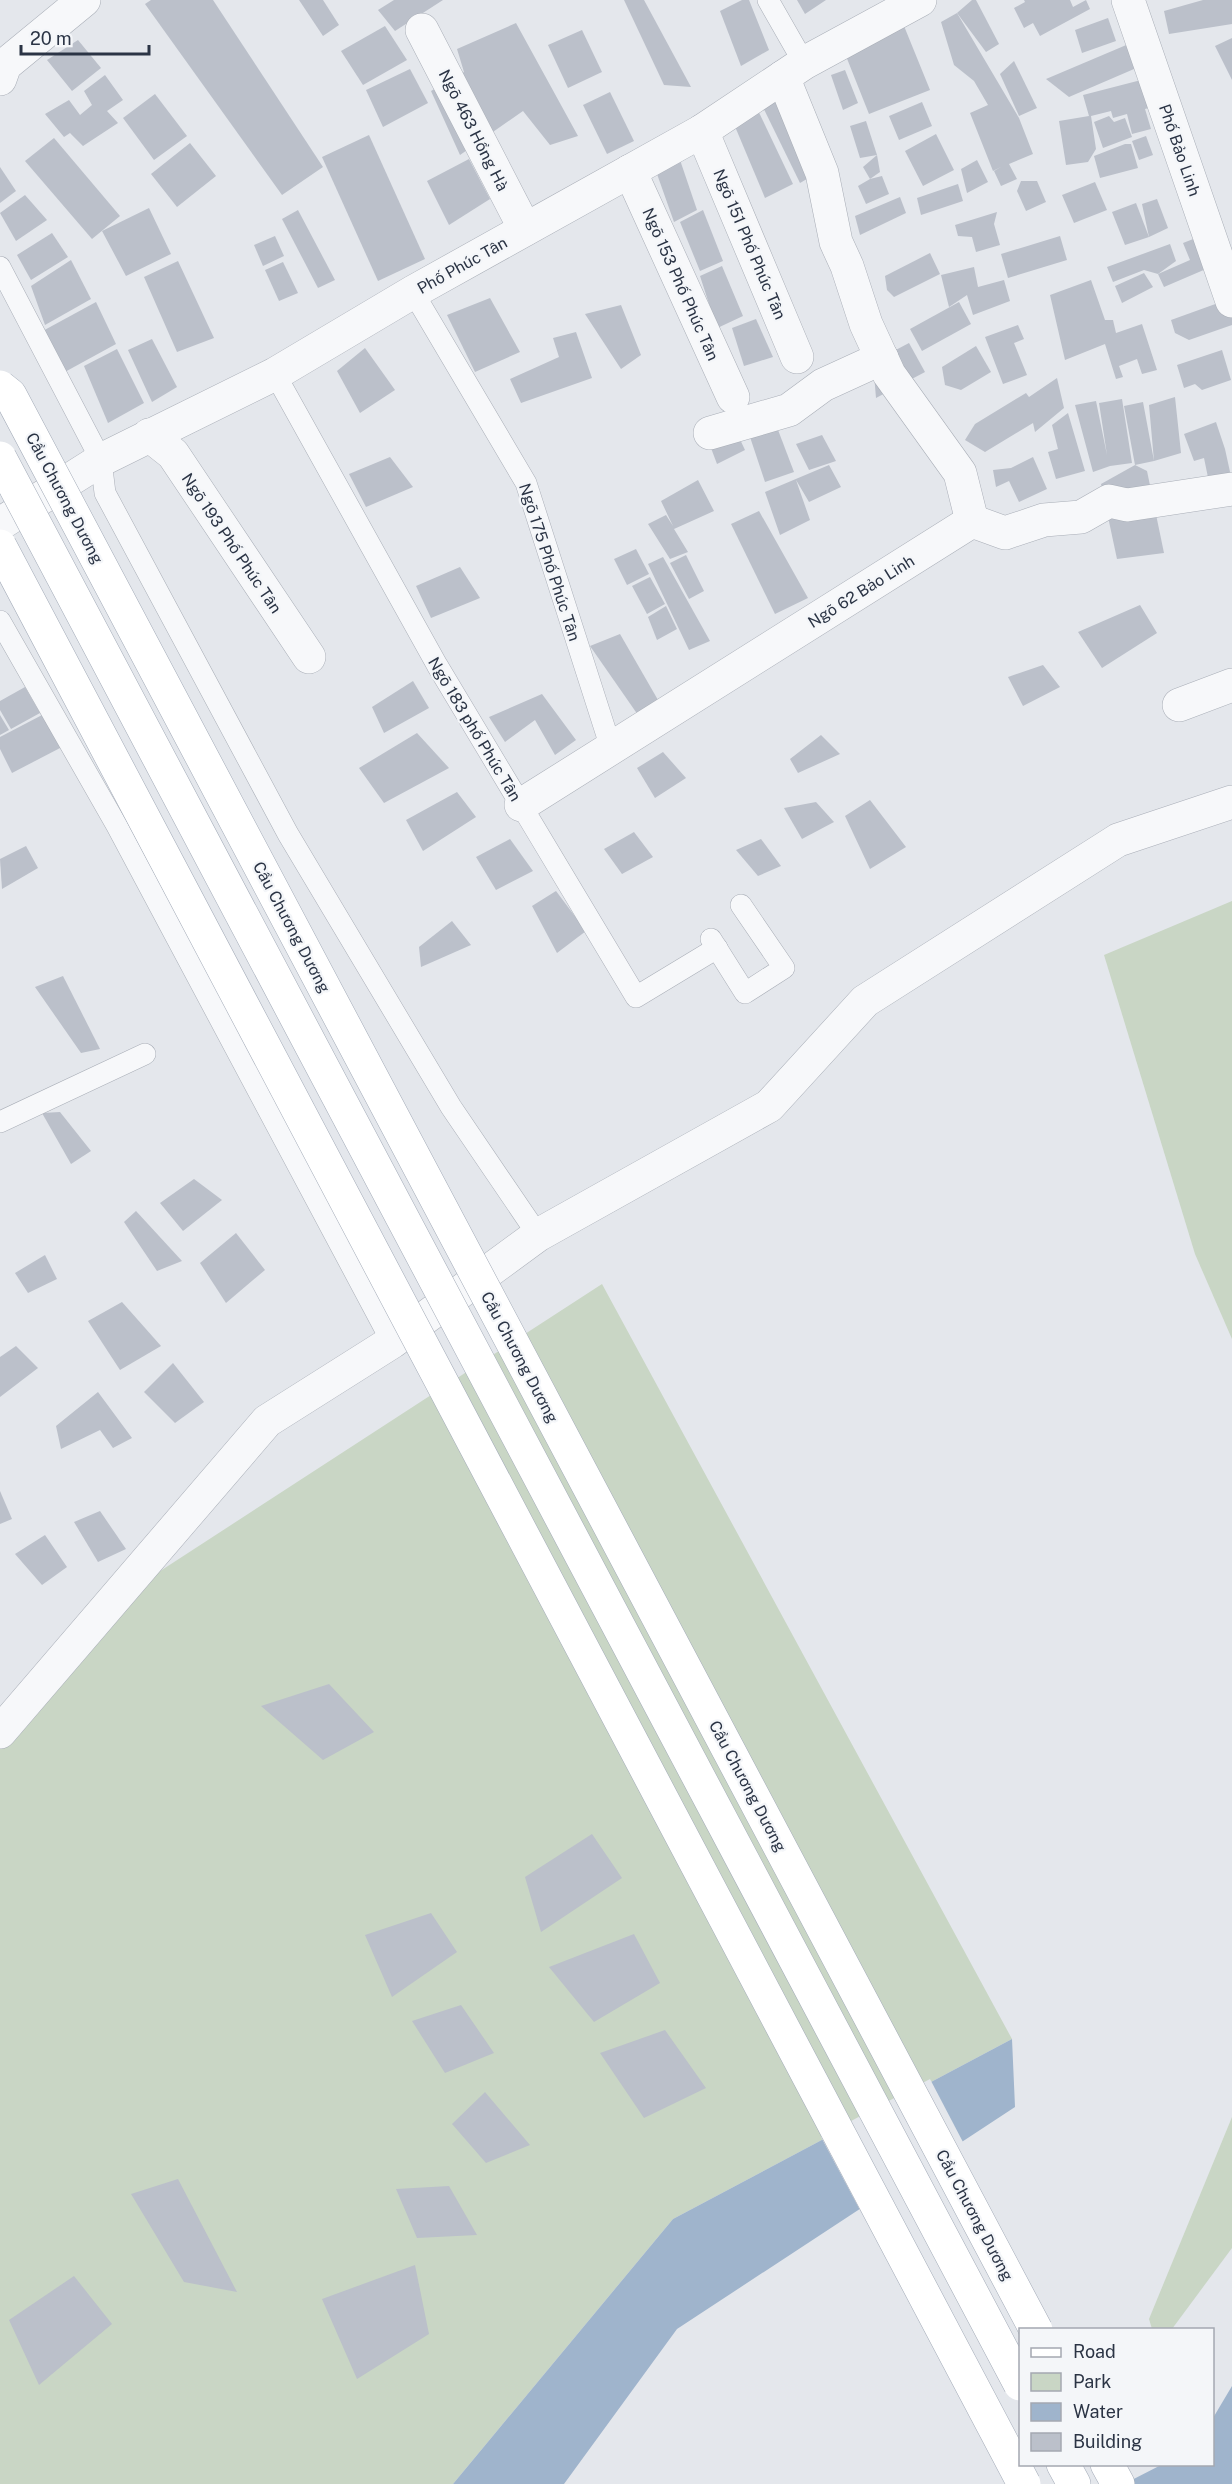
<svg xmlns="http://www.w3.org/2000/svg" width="1232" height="2484" font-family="'Public Sans',sans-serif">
  <rect width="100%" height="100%" fill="#e4e7ec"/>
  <g fill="#c9d6c5">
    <polygon points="1232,901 1232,1339 1195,1254 1104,955"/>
    <polygon points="602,1284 1012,2039 673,2219 453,2484 0,2484 0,1718 111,1603"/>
    <polygon points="1232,2117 1232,2248 1172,2329 1152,2329 1149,2319"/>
  </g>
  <g fill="#9fb4cc">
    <polygon points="1012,2039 1015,2107 677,2329 564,2484 453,2484 673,2219"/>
    <polygon points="1232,2386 1232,2484 1124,2484 1161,2465 1212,2464 1213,2418"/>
  </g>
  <polygon fill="#e4e7ec" points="930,2079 964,2144 861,2212 821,2137"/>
  <g fill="#bbc0ca">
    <polygon points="151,0 213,0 323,167 282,195 145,4"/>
    <polygon points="299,0 323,0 339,25 323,36"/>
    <polygon points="394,0 443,0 395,31 378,10"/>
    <polygon points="624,0 644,0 691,87 664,85"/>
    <polygon points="742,0 749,0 769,50 741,66 720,11"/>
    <polygon points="797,0 826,0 805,14"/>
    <polygon points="972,0 976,0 999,44 986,52 957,13"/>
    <polygon points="1024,0 1070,0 1073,7 1086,0 1090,9 1040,36 1033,23 1024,28 1014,8 1025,2"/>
    <polygon points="1203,0 1232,0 1232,24 1169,34 1164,11"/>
    <polygon points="957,13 1019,118 1033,154 1009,164 1017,179 1001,186 994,171 1001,167 993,171 970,113 988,105 974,81 954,65 941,22"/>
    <polygon points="1108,18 1116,41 1082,53 1075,30"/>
    <polygon points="902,21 930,90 869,114 842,46"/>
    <polygon points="516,23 578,136 550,145 523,111 460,155 431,91 464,72 457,49"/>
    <polygon points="385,26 407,60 363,85 341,51"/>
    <polygon points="582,30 602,72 568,88 548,45"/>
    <polygon points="1232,38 1232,80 1215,46"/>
    <polygon points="78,40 101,68 72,91 47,60"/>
    <polygon points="1131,43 1141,66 1069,97 1046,79"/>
    <polygon points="1014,61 1037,108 1019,116 1000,74"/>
    <polygon points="410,69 428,103 383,127 366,90"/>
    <polygon points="845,70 858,103 843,110 831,75"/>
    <polygon points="105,75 123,100 107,111 118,123 83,146 70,133 64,137 45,114 69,100 80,115 92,105 84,91"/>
    <polygon points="1145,79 1152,107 1145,109 1151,129 1132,134 1127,114 1113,118 1111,111 1091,116 1096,149 1088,162 1066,165 1059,121 1089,116 1083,95"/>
    <polygon points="780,85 819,172 800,183 759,99"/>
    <polygon points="610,92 634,141 607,154 583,105"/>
    <polygon points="155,94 187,136 154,160 123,118"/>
    <polygon points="754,102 793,184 765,198 731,117"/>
    <polygon points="922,102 932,126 899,140 889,116"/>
    <polygon points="1109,116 1114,122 1125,118 1132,137 1103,148 1094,122"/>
    <polygon points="866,121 877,155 860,158 850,126"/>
    <polygon points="936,134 954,170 923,186 905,151"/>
    <polygon points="369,135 425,259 378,281 322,157"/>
    <polygon points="1146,136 1153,155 1139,160 1132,141"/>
    <polygon points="54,138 120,216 92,239 25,161"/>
    <polygon points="190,143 216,176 177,207 151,174"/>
    <polygon points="1125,144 1131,144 1138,168 1100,178 1094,156"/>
    <polygon points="877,155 880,172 870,179 863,167"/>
    <polygon points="679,157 697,210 674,222 657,174"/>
    <polygon points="469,159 490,199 449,225 427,181"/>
    <polygon points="977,160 988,182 967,193 961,169"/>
    <polygon points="0,167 16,191 0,203"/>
    <polygon points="882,176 889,194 866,204 858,186 870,179"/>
    <polygon points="1021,181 1037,181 1046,202 1026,211 1017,191"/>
    <polygon points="1095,182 1107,210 1074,223 1062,195"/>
    <polygon points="958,184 963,201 921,215 917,198"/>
    <polygon points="25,195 47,220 16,241 0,213"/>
    <polygon points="900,197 906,213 860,235 855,216"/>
    <polygon points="1157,199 1168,228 1149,237 1142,204"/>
    <polygon points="1136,203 1149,237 1125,245 1112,212"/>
    <polygon points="149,208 171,254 126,276 102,231"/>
    <polygon points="298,210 335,280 318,288 282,219"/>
    <polygon points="703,210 723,261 700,271 680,222"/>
    <polygon points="997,212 994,224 1000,245 976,252 972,237 958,236 955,225"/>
    <polygon points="52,233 68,257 31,280 17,255"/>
    <polygon points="275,236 284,256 263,266 254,245"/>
    <polygon points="1060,236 1067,260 1008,278 1001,254"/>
    <polygon points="1201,236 1213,266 1164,287 1158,274 1190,260 1183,243"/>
    <polygon points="1170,244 1176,261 1158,274 1144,270 1113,282 1107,267"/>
    <polygon points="930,253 940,274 894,297 887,290 885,276"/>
    <polygon points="71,260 91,299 45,325 31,286"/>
    <polygon points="178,261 214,338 177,352 144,277"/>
    <polygon points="283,262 298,293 279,301 265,270"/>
    <polygon points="722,266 743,316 711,331 711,310 700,276"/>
    <polygon points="974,267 978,287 1004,280 1010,301 973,315 967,295 949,307 941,275"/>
    <polygon points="1144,273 1153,287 1122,303 1115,286"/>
    <polygon points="1091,280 1105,320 1113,320 1116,333 1142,324 1157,370 1142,374 1137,359 1119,366 1123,377 1116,379 1105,344 1065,360 1050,295"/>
    <polygon points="490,298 520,352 475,372 447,315"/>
    <polygon points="1232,298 1232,325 1189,340 1175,333 1171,320"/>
    <polygon points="96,302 116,344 63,373 39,333"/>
    <polygon points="959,302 971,324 922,351 910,329"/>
    <polygon points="621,305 641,355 621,369 585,314"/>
    <polygon points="756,319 773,357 744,366 732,328"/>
    <polygon points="1018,325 1024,339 1014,343 1027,375 1003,384 985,337"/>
    <polygon points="576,332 592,378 521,403 510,379 559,357 553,338"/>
    <polygon points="152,339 177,387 152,402 128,350"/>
    <polygon points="909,343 925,372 876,398 873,362"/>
    <polygon points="976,346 991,372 961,390 945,385 942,367"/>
    <polygon points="365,348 395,390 360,413 337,371"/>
    <polygon points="117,349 144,403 108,423 84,366"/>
    <polygon points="1222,350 1231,380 1202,390 1195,384 1184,388 1177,365"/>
    <polygon points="1057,378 1064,408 1035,432 1033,423 985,452 965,440 975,424 1026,393 1029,397"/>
    <polygon points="1175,397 1181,453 1154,461 1135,465 1124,406 1143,402 1154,461 1149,405"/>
    <polygon points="1122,399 1132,463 1110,466 1093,472 1075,405 1096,401 1107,455 1099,403"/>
    <polygon points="1068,413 1085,471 1056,479 1048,452 1058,449 1052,425"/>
    <polygon points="775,422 794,472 765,482 748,431"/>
    <polygon points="1216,422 1225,449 1232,481 1211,492 1204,458 1194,461 1184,434"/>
    <polygon points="735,429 745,450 717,464 708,440"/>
    <polygon points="822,435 836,461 809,470 796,444"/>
    <polygon points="390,457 413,487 366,507 349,474"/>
    <polygon points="1033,457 1047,489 1019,502 1009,481 996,487 993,470 1011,468"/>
    <polygon points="829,465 841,487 809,502 796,480 810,520 780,535 765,492"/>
    <polygon points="1135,465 1147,471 1164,553 1117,559 1101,484"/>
    <polygon points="698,480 714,511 674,529 688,552 670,559 648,524 666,515 673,526 661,501"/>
    <polygon points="759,511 808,598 775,614 731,524"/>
    <polygon points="636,549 649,574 627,585 614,559"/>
    <polygon points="686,555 704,591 689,599 670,563"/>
    <polygon points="663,557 710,641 689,650 648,564"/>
    <polygon points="460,567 480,598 431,618 416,586"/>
    <polygon points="650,577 665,604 647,614 632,586"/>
    <polygon points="1140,605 1157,633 1102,668 1078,632"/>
    <polygon points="666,606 677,629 657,640 648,617"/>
    <polygon points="620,634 658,700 638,715 590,646"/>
    <polygon points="1043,665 1060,687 1023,706 1008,677"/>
    <polygon points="413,681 429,708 384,733 372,707"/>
    <polygon points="25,687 40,713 11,729 0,710 0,701"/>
    <polygon points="542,694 576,740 555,755 535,720 505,742 489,717"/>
    <polygon points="44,714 62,747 12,773 0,749 0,737"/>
    <polygon points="0,715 9,730 0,735"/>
    <polygon points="417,733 449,768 384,803 359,768"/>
    <polygon points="821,735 840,754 798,773 790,759"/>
    <polygon points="663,752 686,778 655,798 637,768"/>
    <polygon points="457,792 476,817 423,851 406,820"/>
    <polygon points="870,800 906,847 870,869 845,816"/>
    <polygon points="816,802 834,822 802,839 784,808"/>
    <polygon points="634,832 653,857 622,874 604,849"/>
    <polygon points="510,839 533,871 496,890 476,857"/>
    <polygon points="761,839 781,866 758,876 736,850"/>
    <polygon points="26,846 38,868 2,889 0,859"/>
    <polygon points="556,891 586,931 557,953 532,906"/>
    <polygon points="452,921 471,945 421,967 419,947"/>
    <polygon points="63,976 100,1049 81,1053 35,987"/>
    <polygon points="60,1112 91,1151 71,1164 42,1113"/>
    <polygon points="194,1179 222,1200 183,1231 160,1203"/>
    <polygon points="136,1211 182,1261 157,1271 124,1222"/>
    <polygon points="236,1233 265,1270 226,1303 200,1263"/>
    <polygon points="45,1255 57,1279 28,1293 15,1273"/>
    <polygon points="122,1302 161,1346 120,1370 88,1321"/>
    <polygon points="16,1346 38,1368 0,1397 0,1357"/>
    <polygon points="173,1363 204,1402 175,1423 144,1392"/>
    <polygon points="98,1392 132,1438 113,1448 100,1430 61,1449 56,1426"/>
    <polygon points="0,1491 12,1519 0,1524"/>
    <polygon points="100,1511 126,1549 98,1562 74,1522"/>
    <polygon points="45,1535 67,1567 42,1585 15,1554"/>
    <polygon points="329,1684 374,1732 323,1760 261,1706"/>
    <polygon points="592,1834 622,1878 541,1932 525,1877"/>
    <polygon points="431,1913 457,1952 392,1997 365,1935"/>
    <polygon points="634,1934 660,1983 594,2022 549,1967"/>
    <polygon points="461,2005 494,2053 445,2073 412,2021"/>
    <polygon points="665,2030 706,2088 644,2118 600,2053"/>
    <polygon points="485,2092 530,2145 486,2163 452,2124"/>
    <polygon points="178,2179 237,2292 184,2282 131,2194"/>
    <polygon points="449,2186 477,2235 417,2238 396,2189"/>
    <polygon points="415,2265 429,2334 357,2379 322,2299"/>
    <polygon points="74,2276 112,2324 39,2385 9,2320"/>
  </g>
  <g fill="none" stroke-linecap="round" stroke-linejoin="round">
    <defs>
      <g id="service">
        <polyline points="768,0 804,63"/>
        <polyline points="0,267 101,460 105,493 288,834 451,1107 538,1235"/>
        <polyline points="413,292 526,483 611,748"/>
        <polyline points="275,374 437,665 636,997 717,948"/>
        <polyline points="0,621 117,826 392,1342"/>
        <polyline points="711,939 745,993 784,968 741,905"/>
        <polyline points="0,1122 145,1054"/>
      </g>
      <g id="minor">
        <polyline points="1128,0 1232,301"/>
        <polyline points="422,30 525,229"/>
        <polyline points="783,77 822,173 836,242 847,266 866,324 889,374 960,473 972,521"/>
        <polyline points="702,131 797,357"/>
        <polyline points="630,171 733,397"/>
        <polyline points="710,433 789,410 823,385 882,358"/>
        <polyline points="149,435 173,454 309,657"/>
        <polyline points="1179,705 1232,685"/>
        <polyline points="521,805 972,521 1005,533 1044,520 1081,517 1109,501 1127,505 1232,489"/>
        <polyline points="0,1732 267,1421 392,1342 538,1235 769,1106 865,1001 1118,840 1232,802"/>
      </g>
      <g id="tertiary">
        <polyline points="0,79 5,65 84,0"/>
        <polyline points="0,524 101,460 275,374 413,292 702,131 804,63 920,0"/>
      </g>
      <g id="primary">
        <polyline points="1063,2464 1074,2484"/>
        <polyline points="1107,2464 1118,2484"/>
      </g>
    </defs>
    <use href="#service" stroke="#a9aeb7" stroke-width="22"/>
    <use href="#minor" stroke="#a9aeb7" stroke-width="34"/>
    <use href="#tertiary" stroke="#a9aeb7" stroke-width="34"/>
    <use href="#primary" stroke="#a3abb8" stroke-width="34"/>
    <use href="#service" stroke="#f7f8fa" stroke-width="21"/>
    <use href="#minor" stroke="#f7f8fa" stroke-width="33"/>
    <use href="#tertiary" stroke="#f7f8fa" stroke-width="33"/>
    <use href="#primary" stroke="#fff" stroke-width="33"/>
    <defs>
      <g id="primary-bridge">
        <polyline points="0,387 10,395 1036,2330"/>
        <polyline points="0,458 1020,2384"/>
        <polyline points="0,546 1024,2484"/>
      </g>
    </defs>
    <use href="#primary-bridge" stroke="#a3abb8" stroke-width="34" stroke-linecap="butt"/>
    <use href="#primary-bridge" stroke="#fff" stroke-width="33"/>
  </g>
  <g text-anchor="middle" stroke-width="4.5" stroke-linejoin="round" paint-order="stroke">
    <g font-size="16" fill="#2b3445" stroke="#f4f6f9">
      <text transform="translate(474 130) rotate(63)" y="6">Ngõ 463 Hồng Hà</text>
      <text transform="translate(1180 150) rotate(71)" y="6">Phố Bảo Linh</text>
      <text transform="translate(750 244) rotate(67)" y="6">Ngõ 151 Phố Phúc Tân</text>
      <text transform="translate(462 265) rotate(-29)" y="6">Phố Phúc Tân</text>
      <text transform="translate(681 284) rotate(66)" y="6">Ngõ 153 Phố Phúc Tân</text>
      <text transform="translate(65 498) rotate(62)" y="6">Cầu Chương Dương</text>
      <text transform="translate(232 543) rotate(56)" y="6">Ngõ 193 Phố Phúc Tân</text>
      <text transform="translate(550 562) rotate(72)" y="6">Ngõ 175 Phố Phúc Tân</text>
      <text transform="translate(861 591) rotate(-32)" y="6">Ngõ 62 Bảo Linh</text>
      <text transform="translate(475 729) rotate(59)" y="6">Ngõ 183 phố Phúc Tân</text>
      <text transform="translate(292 927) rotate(62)" y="6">Cầu Chương Dương</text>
      <text transform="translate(520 1357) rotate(62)" y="6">Cầu Chương Dương</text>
      <text transform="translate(748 1786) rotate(62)" y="6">Cầu Chương Dương</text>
      <text transform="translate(975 2215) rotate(62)" y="6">Cầu Chương Dương</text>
    </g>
  </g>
  <rect x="1019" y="2328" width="195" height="138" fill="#f4f6f9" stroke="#a4a8b1" stroke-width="1.5"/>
  <rect x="1031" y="2348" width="30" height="9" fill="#ffffff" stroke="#a4a8b1" stroke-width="1.5"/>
  <text x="1073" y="2358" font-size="18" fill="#2b3445">Road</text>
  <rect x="1031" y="2373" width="30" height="18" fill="#c9d6c5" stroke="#a4a8b1" stroke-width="1.5"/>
  <text x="1073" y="2388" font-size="18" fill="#2b3445">Park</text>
  <rect x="1031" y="2403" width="30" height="18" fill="#9fb4cc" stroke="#a4a8b1" stroke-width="1.5"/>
  <text x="1073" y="2418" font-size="18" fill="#2b3445">Water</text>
  <rect x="1031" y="2433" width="30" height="18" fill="#bbc0ca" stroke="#a4a8b1" stroke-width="1.5"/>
  <text x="1073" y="2448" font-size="18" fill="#2b3445">Building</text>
  <path d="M21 45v9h128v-9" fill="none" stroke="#2b3445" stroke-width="3"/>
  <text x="30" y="45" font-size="18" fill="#2b3445" stroke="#f4f6f9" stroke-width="4.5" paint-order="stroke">20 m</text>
</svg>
